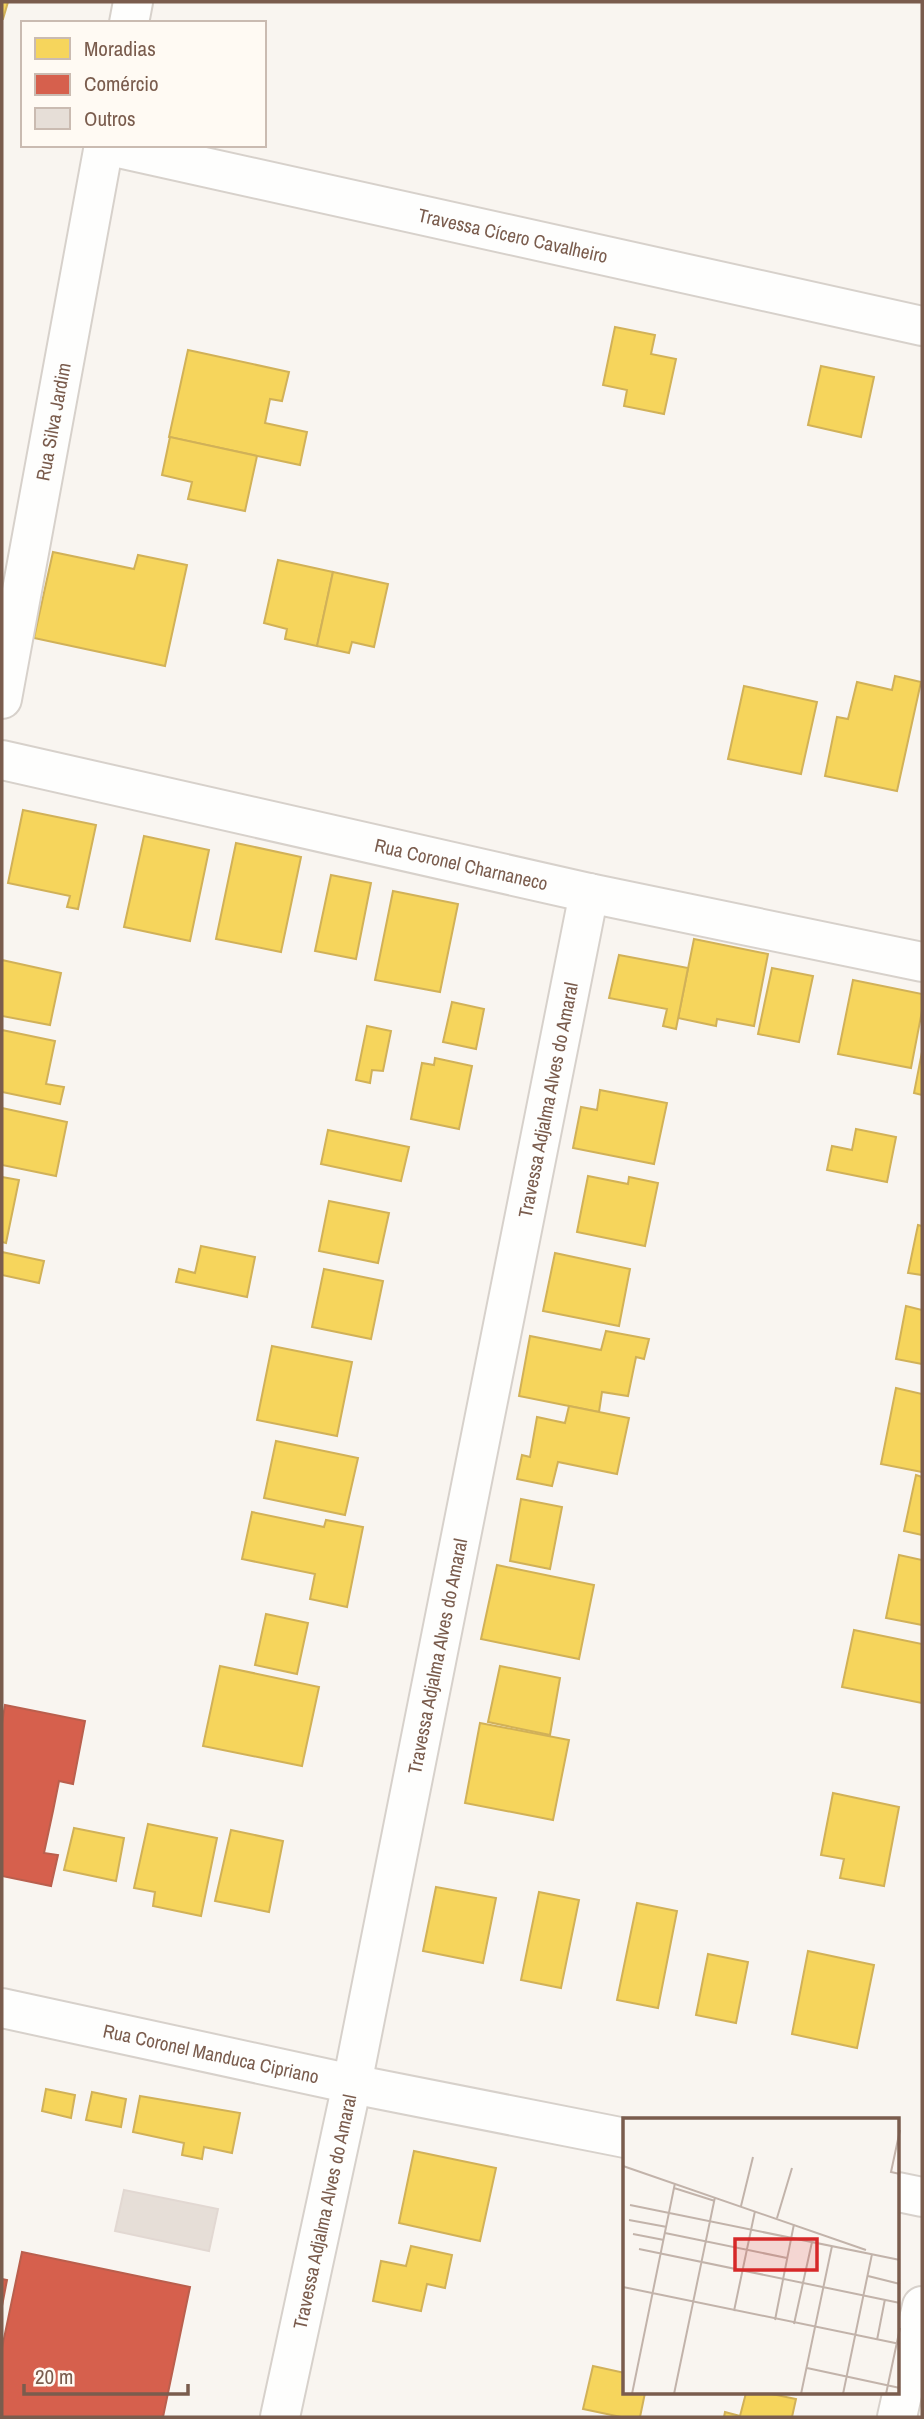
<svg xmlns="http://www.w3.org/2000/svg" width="924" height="2419" font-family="'Archivo Narrow',sans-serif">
  <rect width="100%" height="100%" fill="#f9f5f0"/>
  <g fill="#f6d55c" stroke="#d1b158" stroke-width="2">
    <polygon points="2,2 8,2 3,19 2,19"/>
    <polygon points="615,327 655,335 651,354 676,359 664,414 624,406 627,390 603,385"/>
    <polygon points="188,350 289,372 282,401 270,399 265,423 307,432 300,465 169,437"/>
    <polygon points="821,366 874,377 861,437 808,425"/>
    <polygon points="170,437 257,456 245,511 188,499 192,482 162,475"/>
    <polygon points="53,552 134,569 138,555 187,565 165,666 34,638"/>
    <polygon points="278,560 333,572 317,646 285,639 287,629 264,623"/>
    <polygon points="333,572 388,584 374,647 352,642 349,653 317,646"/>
    <polygon points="895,676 921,682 897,791 825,776 837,717 848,719 857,682 892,690"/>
    <polygon points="744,686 817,702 801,774 728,759"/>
    <polygon points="23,810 96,825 78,909 67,907 70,896 8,883"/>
    <polygon points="144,836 209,850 190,941 124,927"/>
    <polygon points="236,843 301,857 281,952 216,939"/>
    <polygon points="331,875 371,883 356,959 315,951"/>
    <polygon points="393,891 458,904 440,992 375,980"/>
    <polygon points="694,939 768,954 754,1026 717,1019 716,1026 678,1018"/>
    <polygon points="619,955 688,968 676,1029 663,1026 667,1009 609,998"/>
    <polygon points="2,960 61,973 50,1025 2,1016"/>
    <polygon points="772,968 813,976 799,1042 758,1034"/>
    <polygon points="853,980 922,994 922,1011 911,1068 838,1054"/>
    <polygon points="452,1002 484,1009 476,1049 443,1042"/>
    <polygon points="367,1026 391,1031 383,1071 372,1070 370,1083 356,1080"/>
    <polygon points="2,1030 55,1041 46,1084 64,1087 60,1104 2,1092"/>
    <polygon points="922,1052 922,1095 914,1093"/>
    <polygon points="435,1058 472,1066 459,1129 411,1119 422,1063 434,1065"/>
    <polygon points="600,1090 667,1103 654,1164 573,1148 581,1107 597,1110"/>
    <polygon points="2,1108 67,1122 56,1176 2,1165"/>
    <polygon points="856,1129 896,1137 887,1182 827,1170 832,1146 852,1150"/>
    <polygon points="328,1130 409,1147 401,1181 321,1164"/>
    <polygon points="588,1176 628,1184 629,1177 658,1183 645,1246 577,1232"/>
    <polygon points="2,1177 19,1180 6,1243 2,1242"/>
    <polygon points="329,1201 389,1213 378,1263 319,1251"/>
    <polygon points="918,1225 922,1226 922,1275 908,1273"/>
    <polygon points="201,1246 255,1257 247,1297 176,1282 179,1269 195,1273"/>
    <polygon points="2,1252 44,1261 39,1283 2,1275"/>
    <polygon points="555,1253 630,1269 619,1326 543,1311"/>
    <polygon points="324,1269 383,1281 371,1339 312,1327"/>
    <polygon points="906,1306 922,1310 922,1364 896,1359"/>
    <polygon points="606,1331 649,1339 644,1359 636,1357 628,1396 602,1392 599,1412 519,1396 530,1336 601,1350"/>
    <polygon points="272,1346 352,1362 337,1436 257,1420"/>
    <polygon points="896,1388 922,1394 922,1472 881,1464"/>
    <polygon points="569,1406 629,1418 617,1474 558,1462 552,1486 517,1479 522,1455 530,1457 537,1417 565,1423"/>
    <polygon points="276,1441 358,1458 345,1515 264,1498"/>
    <polygon points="916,1475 922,1477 922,1535 904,1531"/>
    <polygon points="521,1499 562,1507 550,1569 510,1561"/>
    <polygon points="252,1512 324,1527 326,1520 363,1527 347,1607 310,1599 315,1574 242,1559"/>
    <polygon points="899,1555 922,1560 922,1625 886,1618"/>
    <polygon points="497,1565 594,1585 579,1659 481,1639"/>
    <polygon points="266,1614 308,1623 297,1674 255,1665"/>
    <polygon points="854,1630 922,1644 922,1703 842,1687"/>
    <polygon points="220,1666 319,1687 302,1766 203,1746"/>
    <polygon points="500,1666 560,1678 550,1735 488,1722"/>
    <polygon points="480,1723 569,1740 553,1820 465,1803"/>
    <polygon points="833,1793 899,1807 884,1886 840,1878 844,1859 821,1855"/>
    <polygon points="148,1824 217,1838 201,1916 153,1906 155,1892 134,1888"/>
    <polygon points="74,1828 124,1838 116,1881 64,1870"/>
    <polygon points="231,1830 283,1841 269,1912 215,1901"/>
    <polygon points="436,1887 496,1898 483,1963 423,1951"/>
    <polygon points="539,1892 579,1900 561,1988 521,1980"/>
    <polygon points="637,1903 677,1911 658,2008 617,2000"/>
    <polygon points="808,1951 874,1965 857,2048 792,2034"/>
    <polygon points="708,1954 748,1962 736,2023 696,2015"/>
    <polygon points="46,2089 75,2095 71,2118 42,2111"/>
    <polygon points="92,2092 126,2099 121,2127 86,2120"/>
    <polygon points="140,2096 240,2113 232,2153 204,2147 202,2159 182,2155 184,2143 133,2132"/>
    <polygon points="414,2151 496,2168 480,2241 399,2223"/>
    <polygon points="411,2246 452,2255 445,2288 427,2284 421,2311 373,2301 381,2261 406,2266"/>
    <polygon points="593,2366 625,2373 625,2393 645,2393 640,2417 621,2417 583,2409"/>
    <polygon points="746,2393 767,2393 796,2399 792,2417 724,2417 725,2412 740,2416"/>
  </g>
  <g fill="#d6604d" stroke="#ba5f4d" stroke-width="2">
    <polygon points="5,1705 85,1721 73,1784 59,1781 53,1811 44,1853 58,1855 51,1886 2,1876 2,1723"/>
    <polygon points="22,2252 190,2287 163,2417 2,2417 2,2348"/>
    <polygon points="2,2279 7,2280 2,2306"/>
  </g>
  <polygon fill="#e6ded7" stroke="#e2d8d2" stroke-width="2" points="124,2190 218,2209 209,2251 115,2231"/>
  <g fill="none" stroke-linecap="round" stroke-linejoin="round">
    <defs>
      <g id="street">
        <polyline points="129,23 133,2"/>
        <path id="s1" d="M105,145L922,326"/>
        <path id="s2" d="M2,699L104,145"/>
        <path id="s3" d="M2,760L589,893L922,962"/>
        <path id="s4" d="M2,2008L352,2084L625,2138"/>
        <polyline points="898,2192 922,2197"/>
        <path id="s5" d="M280,2417L352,2084L589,893"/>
        <polyline points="897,2417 922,2306"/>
      </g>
    </defs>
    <use href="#street" stroke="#d7d1cb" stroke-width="42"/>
    <use href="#street" stroke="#fefefd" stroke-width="38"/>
  </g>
  <g text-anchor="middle" stroke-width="7" stroke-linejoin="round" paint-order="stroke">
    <g font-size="19" fill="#7a5c4d" stroke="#fffaf3">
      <text dy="7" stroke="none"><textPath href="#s1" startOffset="418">Travessa Cícero Cavalheiro</textPath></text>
      <text dy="7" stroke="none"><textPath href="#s2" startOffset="282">Rua Silva Jardim</textPath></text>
      <text dy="7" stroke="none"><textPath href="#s3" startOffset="471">Rua Coronel Charnaneco</textPath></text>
      <text dy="7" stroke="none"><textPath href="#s5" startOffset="1344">Travessa Adjalma Alves do Amaral</textPath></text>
      <text dy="7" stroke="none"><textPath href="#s5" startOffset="777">Travessa Adjalma Alves do Amaral</textPath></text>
      <text dy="7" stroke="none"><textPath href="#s4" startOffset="214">Rua Coronel Manduca Cipriano</textPath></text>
      <text dy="7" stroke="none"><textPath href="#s5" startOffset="210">Travessa Adjalma Alves do Amaral</textPath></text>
    </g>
  </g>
  <g transform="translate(623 2118)">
    <rect width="276" height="276" fill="#f9f5f0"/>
    <path fill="none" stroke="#c2b3aa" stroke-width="2" d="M277,12L268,54L277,56M0,48L243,132M51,70L92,83M7,87L277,142M118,88L130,39M154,100L169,50M6,102L44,109M42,115L164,140M10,116L41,122M16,131L277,185M245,158L277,166M0,169L277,226M111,193L132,93M152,202L171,106M171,206L189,124M254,222L262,181M184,250L277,270M9,276L52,65M51,276L92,79M178,276L209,128M220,276L249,136M263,276L277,210"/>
    <path fill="#d62828" fill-opacity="0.15" stroke="#d62828" stroke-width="3.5" d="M112,121H194V152H112Z"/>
    <rect width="276" height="276" fill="none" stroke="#7a5c4d" stroke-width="3.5"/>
  </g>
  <rect width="924" height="2419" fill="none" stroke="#7a5c4d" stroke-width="7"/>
  <rect x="21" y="21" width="245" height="126" fill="#fffaf3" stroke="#cabbb1" stroke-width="2"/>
  <rect x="35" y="38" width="35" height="21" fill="#f6d55c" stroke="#cabbb1" stroke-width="2"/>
  <text x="84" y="56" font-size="21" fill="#7a5c4d">Moradias</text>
  <rect x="35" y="74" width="35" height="21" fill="#d6604d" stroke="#cabbb1" stroke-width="2"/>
  <text x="84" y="91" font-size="21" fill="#7a5c4d">Comércio</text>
  <rect x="35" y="108" width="35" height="21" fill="#e6ded7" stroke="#cabbb1" stroke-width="2"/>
  <text x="84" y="126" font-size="21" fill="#7a5c4d">Outros</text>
  <path d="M24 2384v10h164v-10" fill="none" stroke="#7a5c4d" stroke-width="3.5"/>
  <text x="35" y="2384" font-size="21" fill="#7a5c4d" stroke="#fffaf3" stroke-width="5" paint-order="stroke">20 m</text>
</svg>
